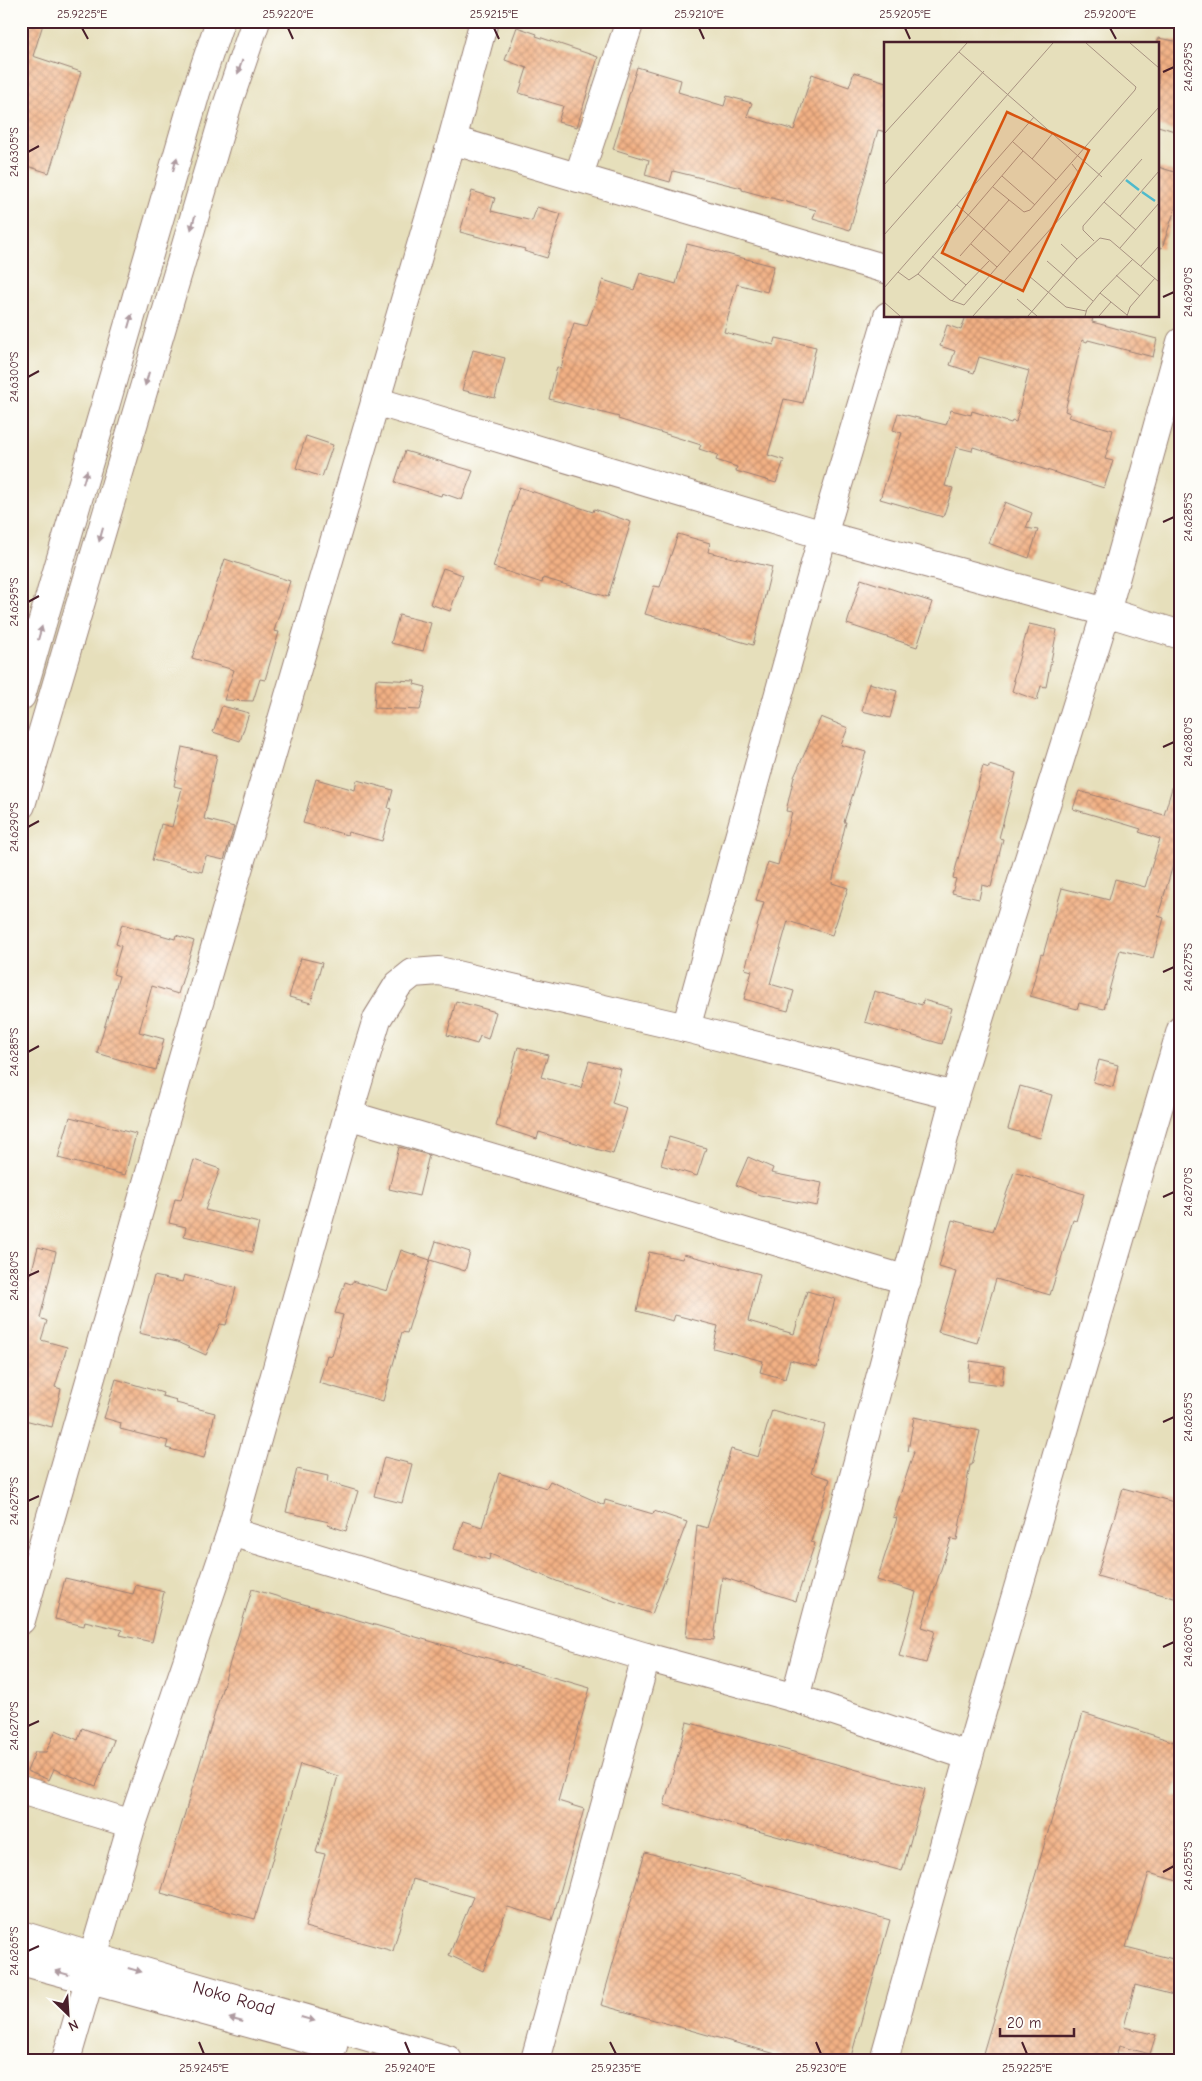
<svg xmlns="http://www.w3.org/2000/svg" width="1202" height="2081" font-family="'Comic Neue',sans-serif">
  <defs>
    <pattern id="building-cross-hatch" width="8" height="8" patternUnits="userSpaceOnUse" patternTransform="scale(1.25)"><rect width="8" height="8" fill="#f2b184"/><path d="M0 0l8 8M0 8l8-8" fill="none" stroke="#c68f6c"/></pattern>
  </defs>
  <rect width="100%" height="100%" fill="#fdfcf7"/>
  <filter id="ink" filterUnits="userSpaceOnUse"><feTurbulence type="fractalNoise" baseFrequency=".02" numOctaves="2"/><feDisplacementMap in="SourceGraphic" scale="10" xChannelSelector="R" yChannelSelector="G"/><feConvolveMatrix kernelMatrix="1 2 1 2 8 2 1 2 1" color-interpolation-filters="sRGB"/></filter>
  <filter id="wash" filterUnits="userSpaceOnUse"><feTurbulence type="fractalNoise" baseFrequency=".0096" numOctaves="4" result="noise"/><feDisplacementMap in="SourceGraphic" scale="20" xChannelSelector="R" yChannelSelector="G"/><feGaussianBlur stdDeviation="1.12" result="paint"/><feColorMatrix in="noise" values="0 0 0 0 0 0 0 0 0 0 0 0 0 0 0 0 0 1.4 0 .05"/><feComposite in="paint" operator="in"/></filter>
  <g filter="url(#wash)">
    <rect width="100%" height="100%" fill="#e6dfbb"/>
    <g id="blocks">
      <g fill="url(#building-cross-hatch)">
        <polygon points="21,21 44,21 33,56 81,72 49,173 21,164"/>
        <polygon points="517,27 537,34 536,36 598,57 577,127 558,122 563,106 519,93 527,68 505,60"/>
        <polygon points="1158,38 1181,42 1181,133 1158,126"/>
        <polygon points="637,67 681,80 678,92 724,106 727,96 752,103 747,116 794,130 812,74 849,87 854,72 886,82 886,132 878,130 850,230 813,219 816,210 742,190 742,188 673,171 670,182 645,175 649,160 613,149"/>
        <polygon points="1158,167 1181,174 1181,191 1162,248 1158,247"/>
        <polygon points="472,191 495,198 491,211 532,221 537,207 561,214 547,258 524,251 525,249 460,232"/>
        <polygon points="687,244 774,266 767,292 737,284 724,332 774,345 776,338 816,347 803,403 784,399 768,455 784,460 776,483 736,471 737,467 716,460 718,455 699,449 701,445 618,419 619,417 549,399 557,367 561,368 574,323 587,326 603,280 634,290 640,273 676,284"/>
        <polygon points="966,316 1093,316 1092,322 1157,339 1153,357 1088,340 1087,342 1082,340 1065,411 1070,413 1068,417 1113,430 1105,459 1113,461 1104,488 973,447 972,451 956,447 945,486 953,488 943,517 880,499 902,433 893,430 898,413 946,425 951,410 971,415 972,411 1011,423 1012,421 1016,422 1029,371 979,357 974,373 950,365 955,351 940,346 947,325 961,330"/>
        <polygon points="473,350 505,358 495,398 462,390"/>
        <polygon points="306,436 333,445 322,477 296,468"/>
        <polygon points="405,451 473,471 462,500 442,493 441,496 395,482"/>
        <polygon points="519,487 593,512 594,509 631,522 608,597 543,578 542,583 493,567"/>
        <polygon points="1005,502 1032,513 1026,528 1038,530 1029,558 988,543"/>
        <polygon points="678,534 710,543 708,552 772,567 753,645 645,614 654,586 660,587"/>
        <polygon points="225,559 290,581 274,631 279,632 265,680 260,679 253,701 224,700 234,670 192,658"/>
        <polygon points="443,568 463,575 450,611 430,604"/>
        <polygon points="861,579 932,602 917,647 847,624"/>
        <polygon points="399,615 431,623 423,651 391,643"/>
        <polygon points="1029,624 1057,630 1046,687 1041,686 1037,700 1012,691 1015,681 1013,680"/>
        <polygon points="376,679 415,681 414,684 426,687 420,710 374,708"/>
        <polygon points="869,683 897,691 890,718 862,711"/>
        <polygon points="222,706 249,713 240,741 213,732"/>
        <polygon points="821,717 848,728 841,745 866,752 844,822 846,822 832,883 848,888 832,935 788,921 770,984 794,991 788,1011 744,999 752,971 745,969 764,902 756,900 768,862 778,865 792,812 786,811 794,777"/>
        <polygon points="182,747 217,755 204,819 234,827 224,860 206,856 202,872 152,860 161,824 172,827 182,788 174,786"/>
        <polygon points="989,765 1016,773 999,838 1003,839 991,887 982,885 979,899 952,893 956,879 953,878 983,766 989,768"/>
        <polygon points="1176,775 1181,775 1181,838 1158,916 1164,918 1153,958 1120,950 1104,1009 1079,1003 1077,1009 1030,996 1041,954 1043,955 1062,888 1109,900 1115,879 1145,887 1160,839 1139,832 1141,829 1128,825 1073,809 1079,791 1164,815"/>
        <polygon points="316,779 355,790 357,780 393,790 388,808 391,809 382,841 348,832 347,835 303,823"/>
        <polygon points="122,924 175,939 176,935 194,941 178,994 152,986 139,1032 164,1039 156,1070 97,1053 119,976 113,974 121,946 116,944"/>
        <polygon points="301,958 322,963 311,1003 289,997"/>
        <polygon points="874,991 922,1005 923,1000 952,1008 942,1044 865,1022"/>
        <polygon points="456,1001 496,1012 488,1039 480,1036 477,1044 447,1035"/>
        <polygon points="518,1047 548,1055 541,1077 581,1088 589,1061 621,1069 612,1103 627,1108 613,1154 539,1132 537,1139 496,1126"/>
        <polygon points="1099,1060 1118,1065 1113,1087 1093,1082"/>
        <polygon points="1020,1086 1052,1095 1040,1138 1008,1129"/>
        <polygon points="70,1117 136,1134 125,1175 58,1158"/>
        <polygon points="669,1137 706,1148 697,1176 661,1165"/>
        <polygon points="399,1147 429,1155 419,1196 389,1189"/>
        <polygon points="748,1157 773,1168 771,1173 822,1183 817,1206 760,1195 736,1185"/>
        <polygon points="194,1160 220,1169 205,1210 259,1223 252,1252 184,1236 186,1227 169,1223 175,1199 181,1200"/>
        <polygon points="1014,1172 1084,1194 1076,1221 1073,1220 1050,1295 996,1279 977,1343 938,1332 956,1272 939,1267 952,1220 993,1231"/>
        <polygon points="436,1241 470,1252 465,1271 430,1260"/>
        <polygon points="38,1247 56,1252 40,1318 47,1321 41,1340 67,1347 55,1387 61,1389 52,1427 21,1419 21,1312"/>
        <polygon points="401,1250 430,1260 407,1333 402,1332 383,1401 319,1383 327,1355 332,1356 343,1315 335,1313 345,1282 351,1284 353,1281 387,1291"/>
        <polygon points="649,1252 682,1259 684,1254 760,1274 748,1321 794,1334 807,1291 835,1299 817,1367 790,1360 785,1379 760,1372 763,1361 713,1348 718,1326 675,1315 673,1321 637,1311"/>
        <polygon points="184,1275 236,1288 226,1325 220,1324 206,1355 177,1342 139,1333 154,1276 182,1282"/>
        <polygon points="970,1361 1004,1366 1002,1385 968,1381"/>
        <polygon points="116,1379 163,1393 162,1396 177,1400 176,1403 215,1413 204,1458 166,1448 168,1441 120,1429 121,1423 104,1418"/>
        <polygon points="772,1410 825,1425 811,1473 830,1479 811,1542 815,1543 796,1601 722,1577 714,1640 686,1637 697,1525 707,1528 731,1449 758,1457"/>
        <polygon points="914,1417 980,1431 972,1465 970,1465 957,1540 951,1539 922,1627 935,1631 926,1663 899,1656 916,1592 877,1580 897,1518 893,1517 914,1452 908,1451"/>
        <polygon points="384,1457 412,1464 402,1503 374,1496"/>
        <polygon points="297,1469 328,1476 327,1482 358,1491 346,1531 328,1525 329,1522 286,1512"/>
        <polygon points="499,1473 546,1488 550,1481 604,1505 605,1500 653,1514 654,1511 687,1522 652,1614 559,1582 490,1554 489,1560 454,1549 463,1521 482,1527"/>
        <polygon points="1123,1488 1181,1504 1181,1600 1097,1576"/>
        <polygon points="65,1578 133,1594 136,1585 164,1592 152,1642 120,1635 122,1630 85,1621 84,1626 55,1619"/>
        <polygon points="252,1589 590,1688 558,1801 584,1809 552,1920 508,1907 483,1971 449,1955 473,1897 413,1879 393,1951 305,1927 325,1854 316,1852 338,1776 300,1764 255,1919 161,1893"/>
        <polygon points="1083,1713 1181,1744 1181,1769 1173,1796 1181,1797 1181,1882 1149,1873 1126,1947 1181,1961 1181,1997 1135,1985 1124,2027 1156,2035 1150,2054 1119,2046 1115,2060 981,2060"/>
        <polygon points="687,1722 925,1789 902,1871 664,1805"/>
        <polygon points="82,1728 114,1740 96,1786 54,1769 49,1780 27,1771 35,1752 46,1752 56,1730 78,1740"/>
        <polygon points="645,1852 890,1920 850,2060 797,2060 601,2005"/>
      </g>
    </g>
  </g>
  <g filter="url(#ink)">
    <use href="#blocks" fill-opacity="0" stroke="#987f73" stroke-width="1"/>
    <g fill="none" stroke-linecap="round" stroke-linejoin="round">
      <defs>
        <g id="minor">
          <polyline points="452,140 886,269"/>
          <polyline points="578,178 630,21"/>
          <polyline points="375,401 823,535 1106,612 1181,635"/>
          <polyline points="686,1028 823,535 888,316"/>
          <polyline points="348,1115 907,1280"/>
          <polyline points="231,1532 646,1657 795,1698 969,1756"/>
          <polyline points="21,1620 196,1013 452,140 484,21"/>
          <polyline points="795,1698 955,1096 1106,612 1181,342"/>
          <polyline points="21,1790 132,1824"/>
          <path id="s1" d="M21,1935L93,1957L448,2060"/>
          <polyline points="21,1961 333,2046"/>
          <polyline points="66,2060 89,1981 93,1957 132,1824 231,1532 348,1115 377,1019 398,985 413,973 439,971 686,1028 955,1096"/>
          <polyline points="535,2060 646,1657"/>
          <polyline points="884,2060 969,1756 1181,1030"/>
        </g>
        <g id="major">
          <polyline points="21,696 196,92 220,21"/>
          <polyline points="21,805 228,103 256,21"/>
        </g>
      </defs>
      <use href="#minor" stroke="#987f73" stroke-width="30"/>
      <use href="#major" stroke="#987f73" stroke-width="30"/>
      <use href="#minor" stroke="#fff" stroke-width="28"/>
      <use href="#major" stroke="#fff" stroke-width="28"/>
    </g>
    <defs><path id="oneway-solid" d="M-6-.8H1V-3.2L6.5 0L1 3.2V.8H-6Z" transform="scale(1.25)"/></defs>
    <g fill="#ae9aa0">
      <use href="#oneway-solid" transform="translate(240 67) rotate(109)"/>
      <use href="#oneway-solid" transform="translate(175 164) rotate(-74)"/>
      <use href="#oneway-solid" transform="translate(193 223) rotate(106)"/>
      <use href="#oneway-solid" transform="translate(130 321) rotate(-74)"/>
      <use href="#oneway-solid" transform="translate(147 379) rotate(106)"/>
      <use href="#oneway-solid" transform="translate(85 477) rotate(-74)"/>
      <use href="#oneway-solid" transform="translate(101 535) rotate(106)"/>
      <use href="#oneway-solid" transform="translate(40 633) rotate(-74)"/>
      <use href="#oneway-solid" transform="translate(135 1970) rotate(16)"/>
      <use href="#oneway-solid" transform="translate(62 1973) rotate(-164)"/>
      <use href="#oneway-solid" transform="translate(308 2019) rotate(16)"/>
      <use href="#oneway-solid" transform="translate(236 2020) rotate(-165)"/>
    </g>
  </g>
  <path fill="none" stroke="#4a1f2b" stroke-width="2" d="M82,28L88,39M288,28L293,39M494,28L499,39M699,28L704,39M905,28L910,39M1110,28L1116,39M1163,72L1174,67M28,152L39,146M1163,297L1174,292M28,377L39,371M1163,522L1174,517M28,602L39,596M1163,747L1174,742M28,827L39,821M1163,972L1174,967M28,1052L39,1046M1163,1197L1174,1192M28,1276L39,1271M1163,1422L1174,1417M28,1501L39,1496M1163,1647L1174,1642M28,1726L39,1721M1163,1872L1174,1866M28,1951L39,1946M199,2042L204,2054M405,2042L410,2054M610,2042L616,2054M816,2042L821,2054M1022,2042L1027,2054"/>
  <g text-anchor="middle" stroke-width="4" stroke-linejoin="round" paint-order="stroke">
    <g font-size="18" fill="#4a1f2b" stroke="#fdfcf7">
      <text dy="6" stroke="none"><textPath href="#s1" startOffset="222">Noko Road</textPath></text>
    </g>
  </g>
  <g transform="translate(884 42)">
    <rect width="275" height="275" fill="#e6dfbb"/>
    <path fill="none" stroke="#4fbacc" stroke-width="2.5" d="M242,138L255,148M258,150L271,159"/>
    <path fill="none" stroke="#a89281" stroke-width="1" d="M246,1L275,26M75,10L218,135M0,92L83,1M129,100L172,138M148,117L169,91M118,134L151,163M0,143L100,29M109,145L140,170L146,168L251,48L252,45L202,1M220,160L252,188M73,163L126,210M236,174L275,129M0,193L169,1M210,199L199,188V184L258,117M87,202L113,225M177,202L193,217M236,206L275,161M48,214L82,243L68,259M76,214L125,158M163,219L209,259M257,224L275,204M14,230L25,238L34,232L139,109M34,232L66,258L80,263L195,131L188,122M232,233L256,254M145,234L182,265L202,269M82,243L105,219M0,246L150,75M216,251L243,273M133,257L153,274M0,260L16,274M89,274L275,65M144,274L193,217L216,196L226,198L275,240M201,274L203,267L216,251L249,217M215,274L227,260M243,274L246,265L271,236"/>
    <path fill="#d8530f" fill-opacity="0.15" stroke="#d8530f" stroke-width="2.5" d="M123,70L205,108L139,249L58,211Z"/>
    <rect width="275" height="275" fill="none" stroke="#4a1f2b" stroke-width="2.5"/>
  </g>
  <rect width="1202" height="2081" fill="none" stroke="#fdfcf7" stroke-width="55"/>
  <g transform="translate(68 2014) rotate(155)" stroke="#fdfcf7" stroke-width="4" paint-order="stroke">
  <path d="M0-4L9 19L0 12L-9 19Z" fill="#4a1f2b"/>
  <text y="-8" font-size="14" font-weight="bold" text-anchor="middle" fill="#4a1f2b">N</text>
  </g>
  <path d="M1000 2028v8h74v-8" fill="none" stroke="#4a1f2b" stroke-width="2.5"/>
  <text x="1007" y="2028" font-size="15" fill="#4a1f2b" stroke="#fdfcf7" stroke-width="4" paint-order="stroke">20 m</text>
  <rect x="28" y="28" width="1146" height="2026" fill="none" stroke="#4a1f2b" stroke-width="2"/>
  <g font-size="12" text-anchor="middle" fill="#4a1f2b">
    <text x="82" y="18">25.9225°E</text>
    <text x="288" y="18">25.9220°E</text>
    <text x="494" y="18">25.9215°E</text>
    <text x="699" y="18">25.9210°E</text>
    <text x="905" y="18">25.9205°E</text>
    <text x="1110" y="18">25.9200°E</text>
    <text transform="translate(1188 67) rotate(-90)" y="4">24.6295°S</text>
    <text transform="translate(14 152) rotate(-90)" y="4">24.6305°S</text>
    <text transform="translate(1188 292) rotate(-90)" y="4">24.6290°S</text>
    <text transform="translate(14 377) rotate(-90)" y="4">24.6300°S</text>
    <text transform="translate(1188 517) rotate(-90)" y="4">24.6285°S</text>
    <text transform="translate(14 602) rotate(-90)" y="4">24.6295°S</text>
    <text transform="translate(1188 742) rotate(-90)" y="4">24.6280°S</text>
    <text transform="translate(14 827) rotate(-90)" y="4">24.6290°S</text>
    <text transform="translate(1188 967) rotate(-90)" y="4">24.6275°S</text>
    <text transform="translate(14 1052) rotate(-90)" y="4">24.6285°S</text>
    <text transform="translate(1188 1192) rotate(-90)" y="4">24.6270°S</text>
    <text transform="translate(14 1276) rotate(-90)" y="4">24.6280°S</text>
    <text transform="translate(1188 1417) rotate(-90)" y="4">24.6265°S</text>
    <text transform="translate(14 1501) rotate(-90)" y="4">24.6275°S</text>
    <text transform="translate(1188 1642) rotate(-90)" y="4">24.6260°S</text>
    <text transform="translate(14 1726) rotate(-90)" y="4">24.6270°S</text>
    <text transform="translate(1188 1866) rotate(-90)" y="4">24.6255°S</text>
    <text transform="translate(14 1951) rotate(-90)" y="4">24.6265°S</text>
    <text x="204" y="2072">25.9245°E</text>
    <text x="410" y="2072">25.9240°E</text>
    <text x="616" y="2072">25.9235°E</text>
    <text x="821" y="2072">25.9230°E</text>
    <text x="1027" y="2072">25.9225°E</text>
  </g>
</svg>
